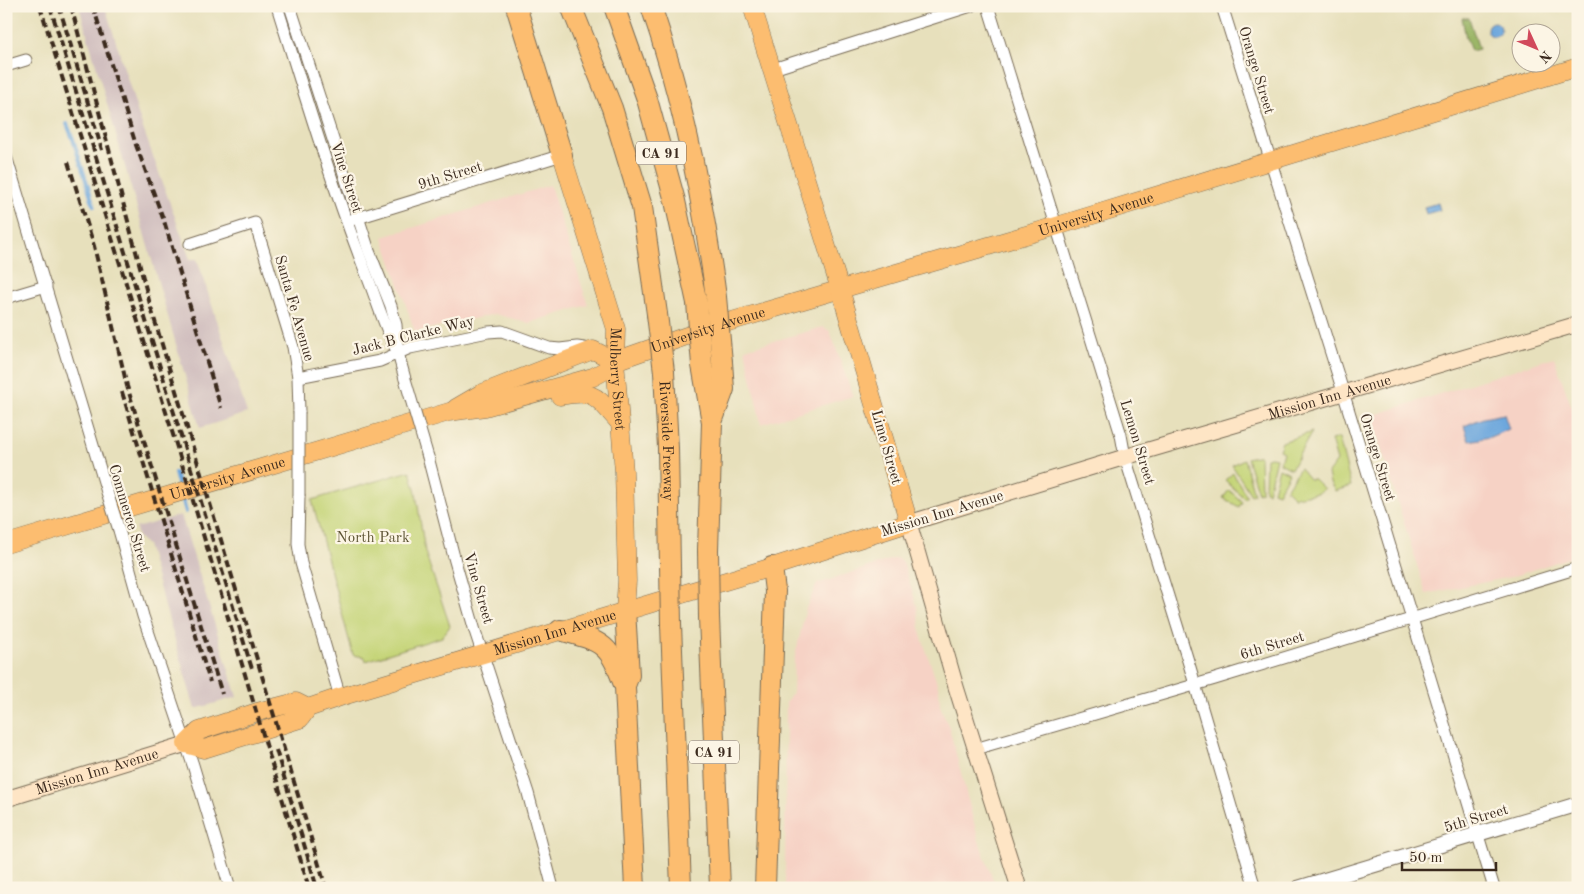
<svg xmlns="http://www.w3.org/2000/svg" width="1584" height="894" font-family="'Old Standard TT',serif">
  <rect width="100%" height="100%" fill="#fcf5e5"/>
  <filter id="ink" filterUnits="userSpaceOnUse"><feTurbulence type="fractalNoise" baseFrequency=".02" numOctaves="2"/><feDisplacementMap in="SourceGraphic" scale="10" xChannelSelector="R" yChannelSelector="G"/><feConvolveMatrix kernelMatrix="1 2 1 2 8 2 1 2 1" color-interpolation-filters="sRGB"/></filter>
  <filter id="wash" filterUnits="userSpaceOnUse"><feTurbulence type="fractalNoise" baseFrequency=".0096" numOctaves="4" result="noise"/><feDisplacementMap in="SourceGraphic" scale="20" xChannelSelector="R" yChannelSelector="G"/><feGaussianBlur stdDeviation="1.12" result="paint"/><feColorMatrix in="noise" values="0 0 0 0 0 0 0 0 0 0 0 0 0 0 0 0 0 1.4 0 .05"/><feComposite in="paint" operator="in"/></filter>
  <g filter="url(#wash)">
    <rect width="100%" height="100%" fill="#e7e0bc"/>
    <g fill="#f6d2c5">
      <polygon points="550,185 588,305 529,323 495,314 415,332 383,237"/>
      <polygon points="823,327 830,331 853,396 761,424 745,349"/>
      <polygon points="1554,357 1578,425 1578,555 1511,577 1426,594 1371,416"/>
      <polygon points="896,558 903,562 917,606 921,635 939,689 940,706 949,727 978,838 996,888 785,888 786,702 793,693 794,661 806,608 817,584"/>
    </g>
    <g fill="#d1bfbf">
      <polygon points="79,6 105,6 140,120 190,259 197,259 247,413 200,428"/>
      <polygon points="181,515 237,697 195,709 147,545 138,537 136,528"/>
    </g>
    <g fill="#c4d477" stroke="#807f4a">
      <polygon points="1312,432 1291,469 1280,463 1283,452 1279,450 1282,442"/>
      <polygon points="1339,438 1351,486 1335,491 1330,483 1328,473 1337,461 1331,440"/>
      <polygon points="1256,456 1260,456 1261,492 1258,493 1247,458"/>
      <polygon points="1271,457 1276,458 1268,492 1265,491 1266,458"/>
      <polygon points="1244,459 1254,494 1251,495 1232,465"/>
      <polygon points="1279,468 1289,473 1278,493 1273,491"/>
      <polygon points="1300,468 1309,479 1314,479 1324,489 1318,493 1294,497 1286,489"/>
      <polygon points="410,471 416,493 425,552 450,626 442,637 366,661 365,657 353,655 312,500"/>
      <polygon points="1233,473 1247,497 1245,499 1225,480"/>
      <polygon points="1229,490 1242,502 1239,507 1223,498"/>
    </g>
    <polygon fill="#9bb668" stroke="#6b7043" points="1462,18 1469,18 1479,49 1471,51 1466,38"/>
    <g fill="#6da7dd" stroke="#54687e">
      <circle cx="1494" cy="29" r="7"/>
      <polygon points="1438,203 1440,210 1426,214 1424,207"/>
      <polygon points="1504,414 1509,429 1490,437 1469,441 1464,426 1483,418"/>
    </g>
    <g fill="none" stroke-linecap="round" stroke-linejoin="round">
      <g stroke="#6da7dd" stroke-width="4">
        <polyline points="67,124 73,139 94,206"/>
        <polyline points="175,473 179,488"/>
        <polyline points="182,497 186,512"/>
      </g>
    </g>
  </g>
  <g filter="url(#ink)">
    <g fill="none" stroke-linecap="round" stroke-linejoin="round">
      <defs>
        <g id="minor">
          <path d="M277,6C305,96 332,186 366,273C376,298 383,323 395,347"/>
          <polyline points="290,6 369,251 391,306 396,325 398,353 405,379"/>
          <polyline points="988,6 1121,435 1125,457 1189,664 1255,888"/>
          <polyline points="1222,6 1337,372 1494,888"/>
          <polyline points="6,66 26,60"/>
          <polyline points="773,69 971,6"/>
          <polyline points="6,156 107,492"/>
          <polyline points="351,220 562,155"/>
          <polyline points="190,244 255,223 293,347 298,377 299,412"/>
          <polyline points="6,298 46,286"/>
          <polyline points="298,377 380,361 410,348 488,332 502,331 549,348 560,349 577,347 591,349"/>
          <polyline points="428,457 455,561 475,631 528,793 553,888"/>
          <polyline points="299,496 298,544 301,563 340,697"/>
          <polyline points="119,530 143,616 193,765 230,888"/>
          <polyline points="975,749 1215,679 1578,568"/>
        </g>
        <polyline id="tertiary" points="1298,888 1578,804"/>
        <g id="secondary">
          <path id="s1" d="M6,799L186,744"/>
          <path id="s2" d="M1019,888L956,687L909,523L1125,457L1578,324"/>
        </g>
        <g id="primary">
          <path id="s3" d="M562,155L616,329L615,361L624,472L627,581L625,610"/>
          <path d="M560,396C598,389 596,398 619,422"/>
          <polyline points="456,408 480,394 593,350 615,361"/>
          <path id="s4" d="M6,544L449,412L485,407L593,377L604,371L615,361L718,325L1057,226L1578,67"/>
          <path id="s5" d="M308,708L296,702L257,712L199,731L186,744L204,749L300,719L308,708L340,697L772,567L909,523L840,289L752,6"/>
        </g>
        <g id="motorway">
          <polyline points="516,6 562,155"/>
          <polyline points="571,6 612,108 642,207 657,314"/>
          <polyline points="614,6 647,99 675,201 697,303"/>
          <path d="M651,6C683,100 703,199 716,297"/>
          <polyline points="702,365 712,422 708,550"/>
          <path id="s6" d="M664,372L668,448L670,566"/>
          <polyline points="712,422 724,389 722,362"/>
          <polyline points="625,610 629,675 626,683"/>
          <polyline points="709,617 720,888"/>
          <polyline points="671,624 681,888"/>
          <path d="M560,630C605,642 609,644 625,687L635,888"/>
          <polyline points="765,888 775,591 772,567"/>
        </g>
      </defs>
      <use href="#minor" stroke="#776a55" stroke-width="13"/>
      <use href="#tertiary" stroke="#776a55" stroke-width="16"/>
      <use href="#secondary" stroke="#776a55" stroke-width="17"/>
      <use href="#primary" stroke="#776a55" stroke-width="19"/>
      <use href="#motorway" stroke="#776a55" stroke-width="22"/>
      <use href="#minor" stroke="#fff" stroke-width="11"/>
      <use href="#tertiary" stroke="#fff" stroke-width="14"/>
      <use href="#secondary" stroke="#fee5c5" stroke-width="15"/>
      <use href="#primary" stroke="#fcbd6f" stroke-width="18"/>
      <use href="#motorway" stroke="#fcbd6f" stroke-width="20"/>
      <g stroke="#3b2a1e" stroke-width="4" stroke-dasharray="8 4" stroke-linecap="butt">
        <polyline points="40,6 179,454 309,888"/>
        <polyline points="50,6 252,669"/>
        <polyline points="59,6 102,150"/>
        <polyline points="71,6 151,308 326,888"/>
        <polyline points="93,6 136,145 164,221 221,408"/>
        <polyline points="68,162 94,246 127,386 222,694"/>
        <polyline points="122,392 210,682"/>
        <polyline points="276,750 317,888"/>
      </g>
      <defs>
        <g id="minor-bridge">
          <polyline points="405,379 428,457"/>
          <polyline points="107,492 119,530"/>
          <polyline points="299,496 299,412"/>
        </g>
        <g id="motorway-bridge">
          <polyline points="716,297 722,362"/>
          <polyline points="697,303 702,365"/>
          <polyline points="657,314 664,372"/>
          <polyline points="708,550 709,617"/>
          <polyline points="670,566 671,624"/>
        </g>
      </defs>
      <use href="#minor-bridge" stroke="#776a55" stroke-width="13" stroke-linecap="butt"/>
      <use href="#motorway-bridge" stroke="#776a55" stroke-width="22" stroke-linecap="butt"/>
      <use href="#minor-bridge" stroke="#fff" stroke-width="11"/>
      <use href="#motorway-bridge" stroke="#fcbd6f" stroke-width="20"/>
    </g>
  </g>
  <g text-anchor="middle" stroke-width="4.5" stroke-linejoin="round" paint-order="stroke">
    <g fill="#fcf5e5" stroke="#75675a" stroke-width="1">
      <rect x="636" y="141.5" width="50" height="23" rx="4"/>
      <rect x="689" y="740.5" width="50" height="23" rx="4"/>
    </g>
    <g font-size="14" font-weight="bold" fill="#3b2a1e">
      <text x="661" y="158">CA 91</text>
      <text x="714" y="757">CA 91</text>
    </g>
    <g font-size="15" fill="#3b2a1e" stroke="#fcf5e5">
      <text transform="translate(1257 70) rotate(73)" y="5">Orange Street</text>
      <text transform="translate(450 175) rotate(-17)" y="5">9th Street</text>
      <text transform="translate(347 177) rotate(72)" y="5">Vine Street</text>
      <text dy="5" stroke="none"><textPath href="#s4" startOffset="1141">University Avenue</textPath></text>
      <text transform="translate(295 308) rotate(74)" y="5">Santa Fe Avenue</text>
      <text dy="5" stroke="none"><textPath href="#s4" startOffset="736">University Avenue</textPath></text>
      <text transform="translate(413 335) rotate(-14)" y="5">Jack B Clarke Way</text>
      <text dy="5" stroke="none"><textPath href="#s3" startOffset="232">Mulberry Street</textPath></text>
      <text dy="5" stroke="none"><textPath href="#s2" startOffset="820">Mission Inn Avenue</textPath></text>
      <text dy="5" stroke="none"><textPath href="#s6" startOffset="69">Riverside Freeway</textPath></text>
      <text transform="translate(1138 442) rotate(73)" y="5">Lemon Street</text>
      <text transform="translate(887 447) rotate(74)" y="5">Lime Street</text>
      <text transform="translate(1378 457) rotate(73)" y="5">Orange Street</text>
      <text dy="5" stroke="none"><textPath href="#s4" startOffset="231">University Avenue</textPath></text>
      <text transform="translate(942 513) rotate(-17)" y="5">Mission Inn Avenue</text>
      <text transform="translate(130 518) rotate(73)" y="5">Commerce Street</text>
      <text transform="translate(479 588) rotate(74)" y="5">Vine Street</text>
      <text dy="5" stroke="none"><textPath href="#s5" startOffset="524">Mission Inn Avenue</textPath></text>
      <text transform="translate(1272 645) rotate(-17)" y="5">6th Street</text>
      <text dy="5" stroke="none"><textPath href="#s1" startOffset="95">Mission Inn Avenue</textPath></text>
      <text transform="translate(1476 818) rotate(-17)" y="5">5th Street</text>
    </g>
    <g font-size="15" fill="#5d5434" stroke="#fcf5e5">
      <text x="373" y="542">North Park</text>
    </g>
  </g>
  <rect width="1584" height="894" fill="none" stroke="#fcf5e5" stroke-width="25"/>
  <g transform="translate(1536 48) rotate(134)"><circle r="24" fill="#fcf5e5" stroke="#afa495"/>
  <path d="M0-4L9 19L0 12L-9 19Z" fill="#d1495b"/>
  <text y="-8" font-size="14" font-weight="bold" text-anchor="middle" fill="#3b2a1e">N</text>
  </g>
  <path d="M1402 862v8h94v-8" fill="none" stroke="#3b2a1e" stroke-width="2.5"/>
  <text x="1409" y="862" font-size="15" fill="#3b2a1e" stroke="#fcf5e5" stroke-width="4" paint-order="stroke">50 m</text>
</svg>
